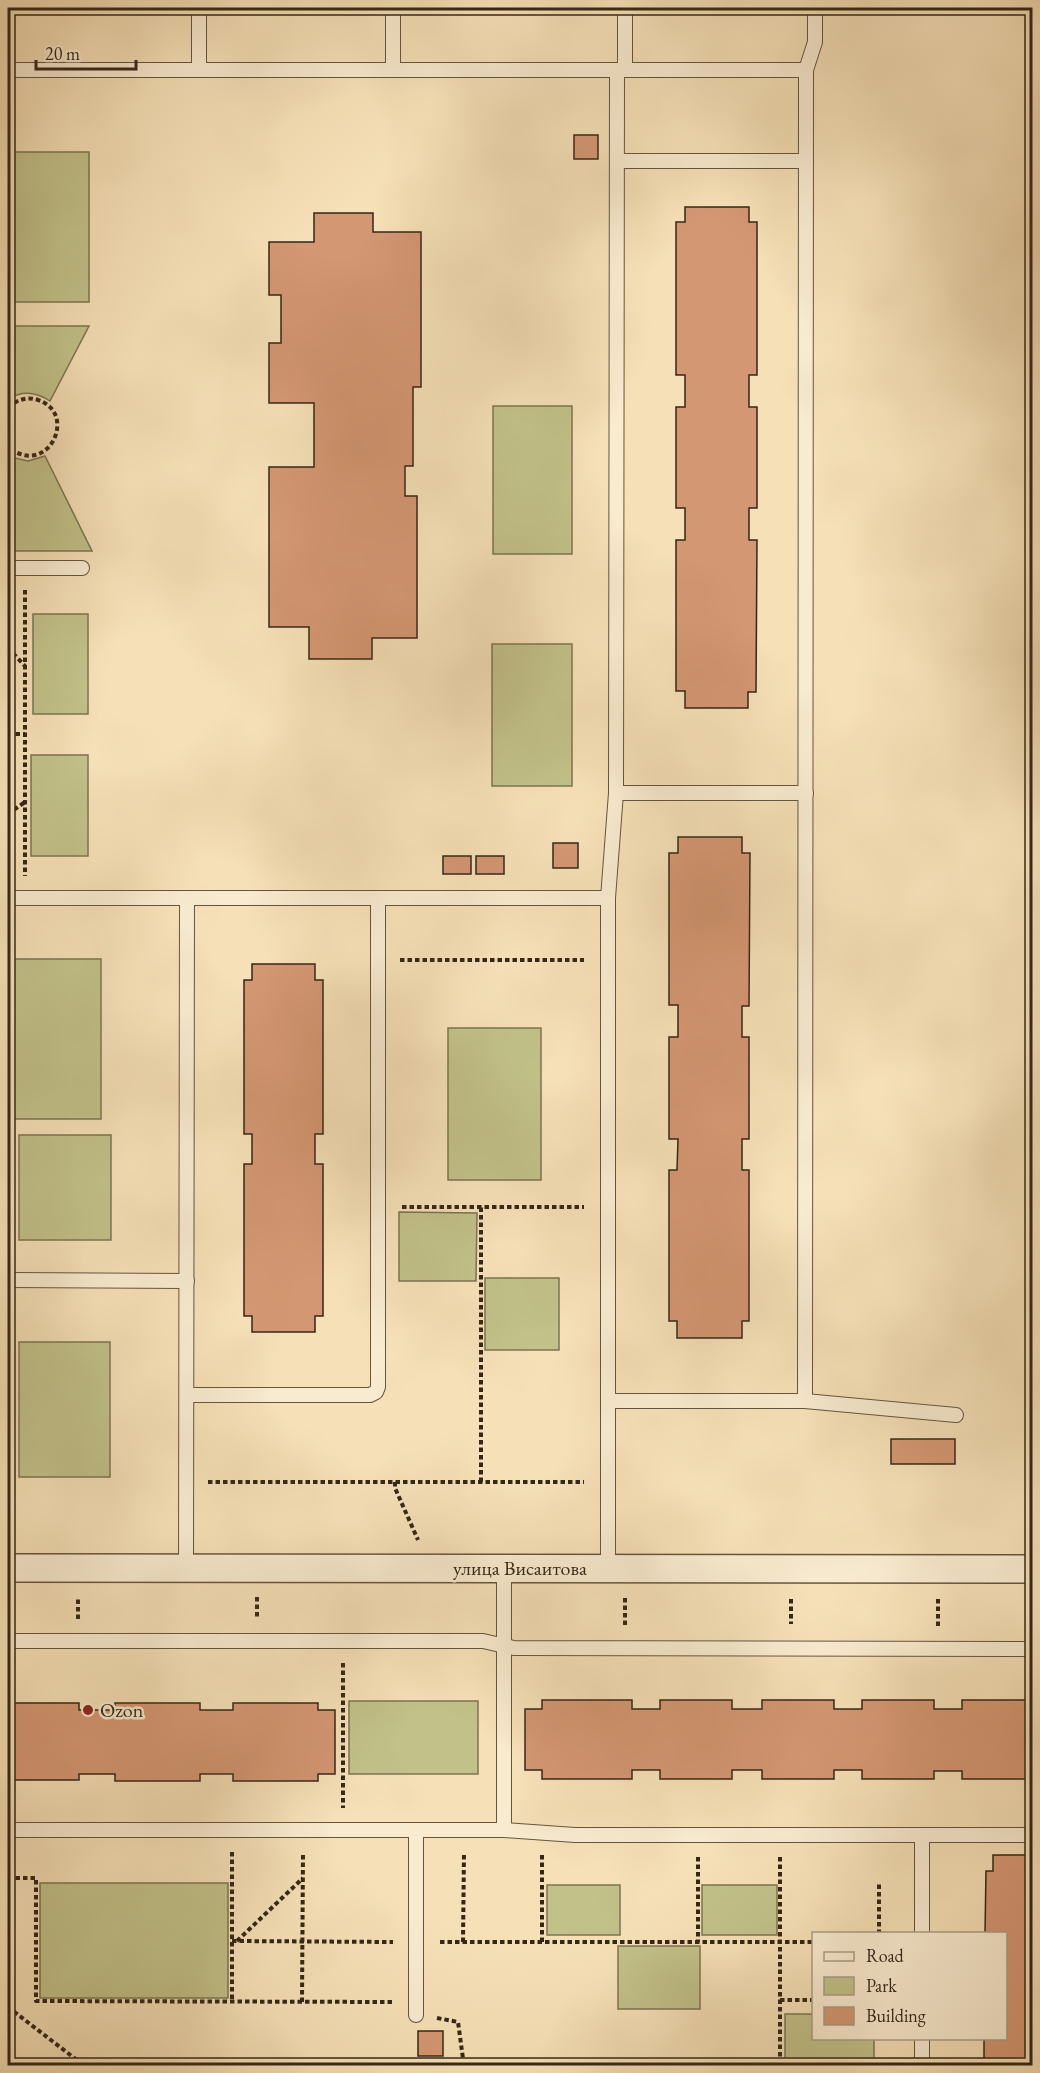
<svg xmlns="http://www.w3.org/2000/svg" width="1040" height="2073" font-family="'EB Garamond',serif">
  <rect width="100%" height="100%" fill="#f6e0b7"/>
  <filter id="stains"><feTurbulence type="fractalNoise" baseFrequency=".00333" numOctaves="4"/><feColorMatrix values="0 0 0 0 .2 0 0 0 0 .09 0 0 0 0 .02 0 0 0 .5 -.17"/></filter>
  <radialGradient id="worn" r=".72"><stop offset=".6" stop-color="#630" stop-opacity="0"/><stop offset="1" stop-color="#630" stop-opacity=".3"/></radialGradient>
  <g fill="#c2c18a" stroke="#7b7451" stroke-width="1.5">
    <rect x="8" y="152" width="81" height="150"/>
    <path d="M8,326H89L50,401C38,393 23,390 11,398L8,395Z"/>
    <rect x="493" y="406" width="79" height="148"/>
    <polygon points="45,456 92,551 8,551 8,471 15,458 28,461"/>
    <rect x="33" y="614" width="55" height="100"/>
    <rect x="492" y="644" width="80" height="142"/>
    <rect x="31" y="755" width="57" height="101"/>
    <rect x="8" y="959" width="93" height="160"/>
    <rect x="448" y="1028" width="93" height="152"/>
    <rect x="19" y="1135" width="92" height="105"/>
    <polygon points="399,1212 477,1213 476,1281 399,1281"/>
    <rect x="485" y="1278" width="74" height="72"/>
    <rect x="19" y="1342" width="91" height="135"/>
    <rect x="349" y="1701" width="129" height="73"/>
    <rect x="40" y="1883" width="188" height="115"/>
    <rect x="547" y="1885" width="73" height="50"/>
    <rect x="702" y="1885" width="75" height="50"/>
    <rect x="618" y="1946" width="82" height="63"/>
    <polygon points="785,2014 813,2014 814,2038 874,2039 874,2065 785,2065"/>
  </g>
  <g fill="#d49773" stroke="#342718" stroke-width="1.5">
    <rect x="574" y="135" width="24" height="24"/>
    <polygon points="685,207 749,207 749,222 757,222 757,375 749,375 749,407 757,407 757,508 749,508 749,540 757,540 756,692 748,692 748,708 685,708 685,691 676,691 676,540 685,540 685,508 676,508 676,407 685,407 685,375 676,375 676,222 685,222"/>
    <polygon points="314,213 373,213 373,232 421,232 421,387 413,387 413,466 405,466 405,496 417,496 417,638 372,638 372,659 309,659 309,627 269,627 269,467 314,467 314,403 269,403 269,343 281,343 281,295 269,295 269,242 314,242"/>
    <polygon points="678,837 742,837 742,853 750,853 749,1006 742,1006 742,1037 749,1037 749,1139 742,1139 742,1170 749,1170 749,1321 742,1321 742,1338 677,1338 677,1321 669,1321 669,1170 677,1170 678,1139 669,1139 669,1037 678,1037 678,1005 669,1005 669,853 678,853"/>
    <rect x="553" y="843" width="25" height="25"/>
    <rect x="443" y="856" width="28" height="18"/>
    <rect x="476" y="856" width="28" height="18"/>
    <polygon points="252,964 315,964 315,980 323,980 323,1134 315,1134 315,1164 323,1164 323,1316 315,1316 315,1332 252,1332 252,1316 244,1316 244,1164 252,1164 252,1134 244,1134 244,980 252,980"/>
    <rect x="891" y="1439" width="64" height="25"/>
    <polygon points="542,1700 632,1700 632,1709 660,1709 660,1700 732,1700 732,1709 762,1709 762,1700 834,1700 834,1709 862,1709 862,1700 934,1700 934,1709 962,1709 962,1700 1032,1700 1032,1779 962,1779 962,1771 934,1771 934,1779 862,1779 862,1770 834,1770 834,1779 762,1779 762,1770 732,1770 732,1779 660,1779 660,1770 632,1770 632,1779 542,1779 542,1770 525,1770 525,1709 542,1709"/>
    <polygon points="8,1703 79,1703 79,1710 115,1710 115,1703 200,1703 200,1710 233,1710 233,1703 318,1703 318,1710 335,1710 335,1774 318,1774 318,1781 233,1781 233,1774 200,1774 200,1781 115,1781 115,1774 79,1774 79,1780 8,1780"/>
    <polygon points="993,1855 1032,1855 1032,2066 984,2066 984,2038 1006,2038 1006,1934 985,1934 986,1871 993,1871"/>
    <rect x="418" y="2031" width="25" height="25"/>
  </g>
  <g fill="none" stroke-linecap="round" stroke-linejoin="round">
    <defs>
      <g id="lane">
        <polyline points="625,8 625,70"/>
        <polyline points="8,70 806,70 805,1401 608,1401"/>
        <polyline points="199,70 199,8"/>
        <polyline points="393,70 393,8"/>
        <polyline points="806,70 815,42 815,8"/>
        <polyline points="617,161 806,161"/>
        <polyline points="8,568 82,568"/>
        <polyline points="616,793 806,793"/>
        <polyline points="8,898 608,898"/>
        <polyline points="8,1280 187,1281"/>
        <polyline points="187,1395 370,1395 376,1392 378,1387 378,898"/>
        <polyline points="805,1401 956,1415"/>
        <polyline points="186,1568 187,898"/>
        <polyline points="504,1568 504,1830"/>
        <polyline points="608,1568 608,898 616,793 617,70"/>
        <polyline points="8,1641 483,1641 514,1648 1032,1649"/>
        <polyline points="8,1830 504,1830 575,1835 1032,1835"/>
        <polyline points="416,1830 416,2015"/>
        <polyline points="922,1835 922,1934"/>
        <polyline points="922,2038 922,2066"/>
      </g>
      <polyline id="street" points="8,1568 1032,1569"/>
    </defs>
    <use href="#lane" stroke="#645540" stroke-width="16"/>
    <use href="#street" stroke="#645540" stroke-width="30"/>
    <g stroke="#342718" stroke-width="4" stroke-dasharray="4.5 3" stroke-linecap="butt">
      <polyline points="8,399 11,404"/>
      <path d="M8,407C17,400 27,396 38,400C79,413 48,479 8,447"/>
      <polyline points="8,463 14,452"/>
      <polyline points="25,590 25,876"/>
      <polyline points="8,648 25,666"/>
      <polyline points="8,734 25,734"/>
      <polyline points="8,814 25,802"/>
      <polyline points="400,960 584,960"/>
      <polyline points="402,1207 584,1207"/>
      <polyline points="208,1482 584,1482"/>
      <polyline points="395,1482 395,1488 418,1540"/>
      <polyline points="481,1482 481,1207"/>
      <polyline points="257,1597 257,1619"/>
      <polyline points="625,1598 625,1627"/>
      <polyline points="791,1599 791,1624"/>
      <polyline points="938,1599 938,1627"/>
      <polyline points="78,1619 78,1597"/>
      <polyline points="343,1663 343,1808"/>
      <polyline points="232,1852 232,2002"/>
      <polyline points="542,1855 542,1942"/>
      <polyline points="698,1857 698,1942"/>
      <polyline points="780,1857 780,2066"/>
      <polyline points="8,1878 36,1878 36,2001 393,2002"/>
      <polyline points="879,1934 879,1882"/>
      <polyline points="232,1941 393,1942"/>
      <polyline points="237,1941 303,1878"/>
      <polyline points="440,1942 814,1942"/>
      <polyline points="463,1942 464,1852"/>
      <polyline points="780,2000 814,2000"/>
      <polyline points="302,2002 303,1852"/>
      <polyline points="8,2007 82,2064 88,2066"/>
      <polyline points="437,2018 458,2022 464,2066"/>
    </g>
    <use href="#lane" stroke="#f9ebd0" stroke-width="14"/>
    <use href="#street" stroke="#f9ebd0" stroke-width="27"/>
  </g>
  <circle fill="#8f2418" stroke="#f9ebd0" stroke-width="2" cx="88" cy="1710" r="6"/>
  <g text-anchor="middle" stroke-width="5" stroke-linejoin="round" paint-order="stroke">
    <g font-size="20" fill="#342718" stroke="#f9ebd0">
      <text x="520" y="1575">улица Висаитова</text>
    </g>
    <g font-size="20" fill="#342718" stroke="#f9ebd0" text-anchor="start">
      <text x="100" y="1717">Ozon</text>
    </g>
  </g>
  <rect width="1040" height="2073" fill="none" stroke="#f6e0b7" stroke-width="30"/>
  <rect x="9" y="9" width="1022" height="2055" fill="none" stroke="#342718" stroke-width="3"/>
  <rect x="15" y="15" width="1010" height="2043" fill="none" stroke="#342718" stroke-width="1.5"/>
  <rect x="812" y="1932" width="195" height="108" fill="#f9ebd0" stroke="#aa9d86" stroke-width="1.5"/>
  <rect x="824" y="1952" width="30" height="9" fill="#f9ebd0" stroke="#aa9d86" stroke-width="1.5"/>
  <text x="866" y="1962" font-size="18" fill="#342718">Road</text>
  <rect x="824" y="1977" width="30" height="18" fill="#c2c18a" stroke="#aa9d86" stroke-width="1.5"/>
  <text x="866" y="1992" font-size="18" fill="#342718">Park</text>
  <rect x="824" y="2007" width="30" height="18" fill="#d49773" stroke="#aa9d86" stroke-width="1.5"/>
  <text x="866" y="2022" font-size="18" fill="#342718">Building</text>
  <path d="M36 60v9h100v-9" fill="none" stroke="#342718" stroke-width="3"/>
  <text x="45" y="60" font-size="18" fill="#342718" stroke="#f9ebd0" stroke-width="4.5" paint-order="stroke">20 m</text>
  <rect width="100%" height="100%" filter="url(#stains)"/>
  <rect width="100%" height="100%" fill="url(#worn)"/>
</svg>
